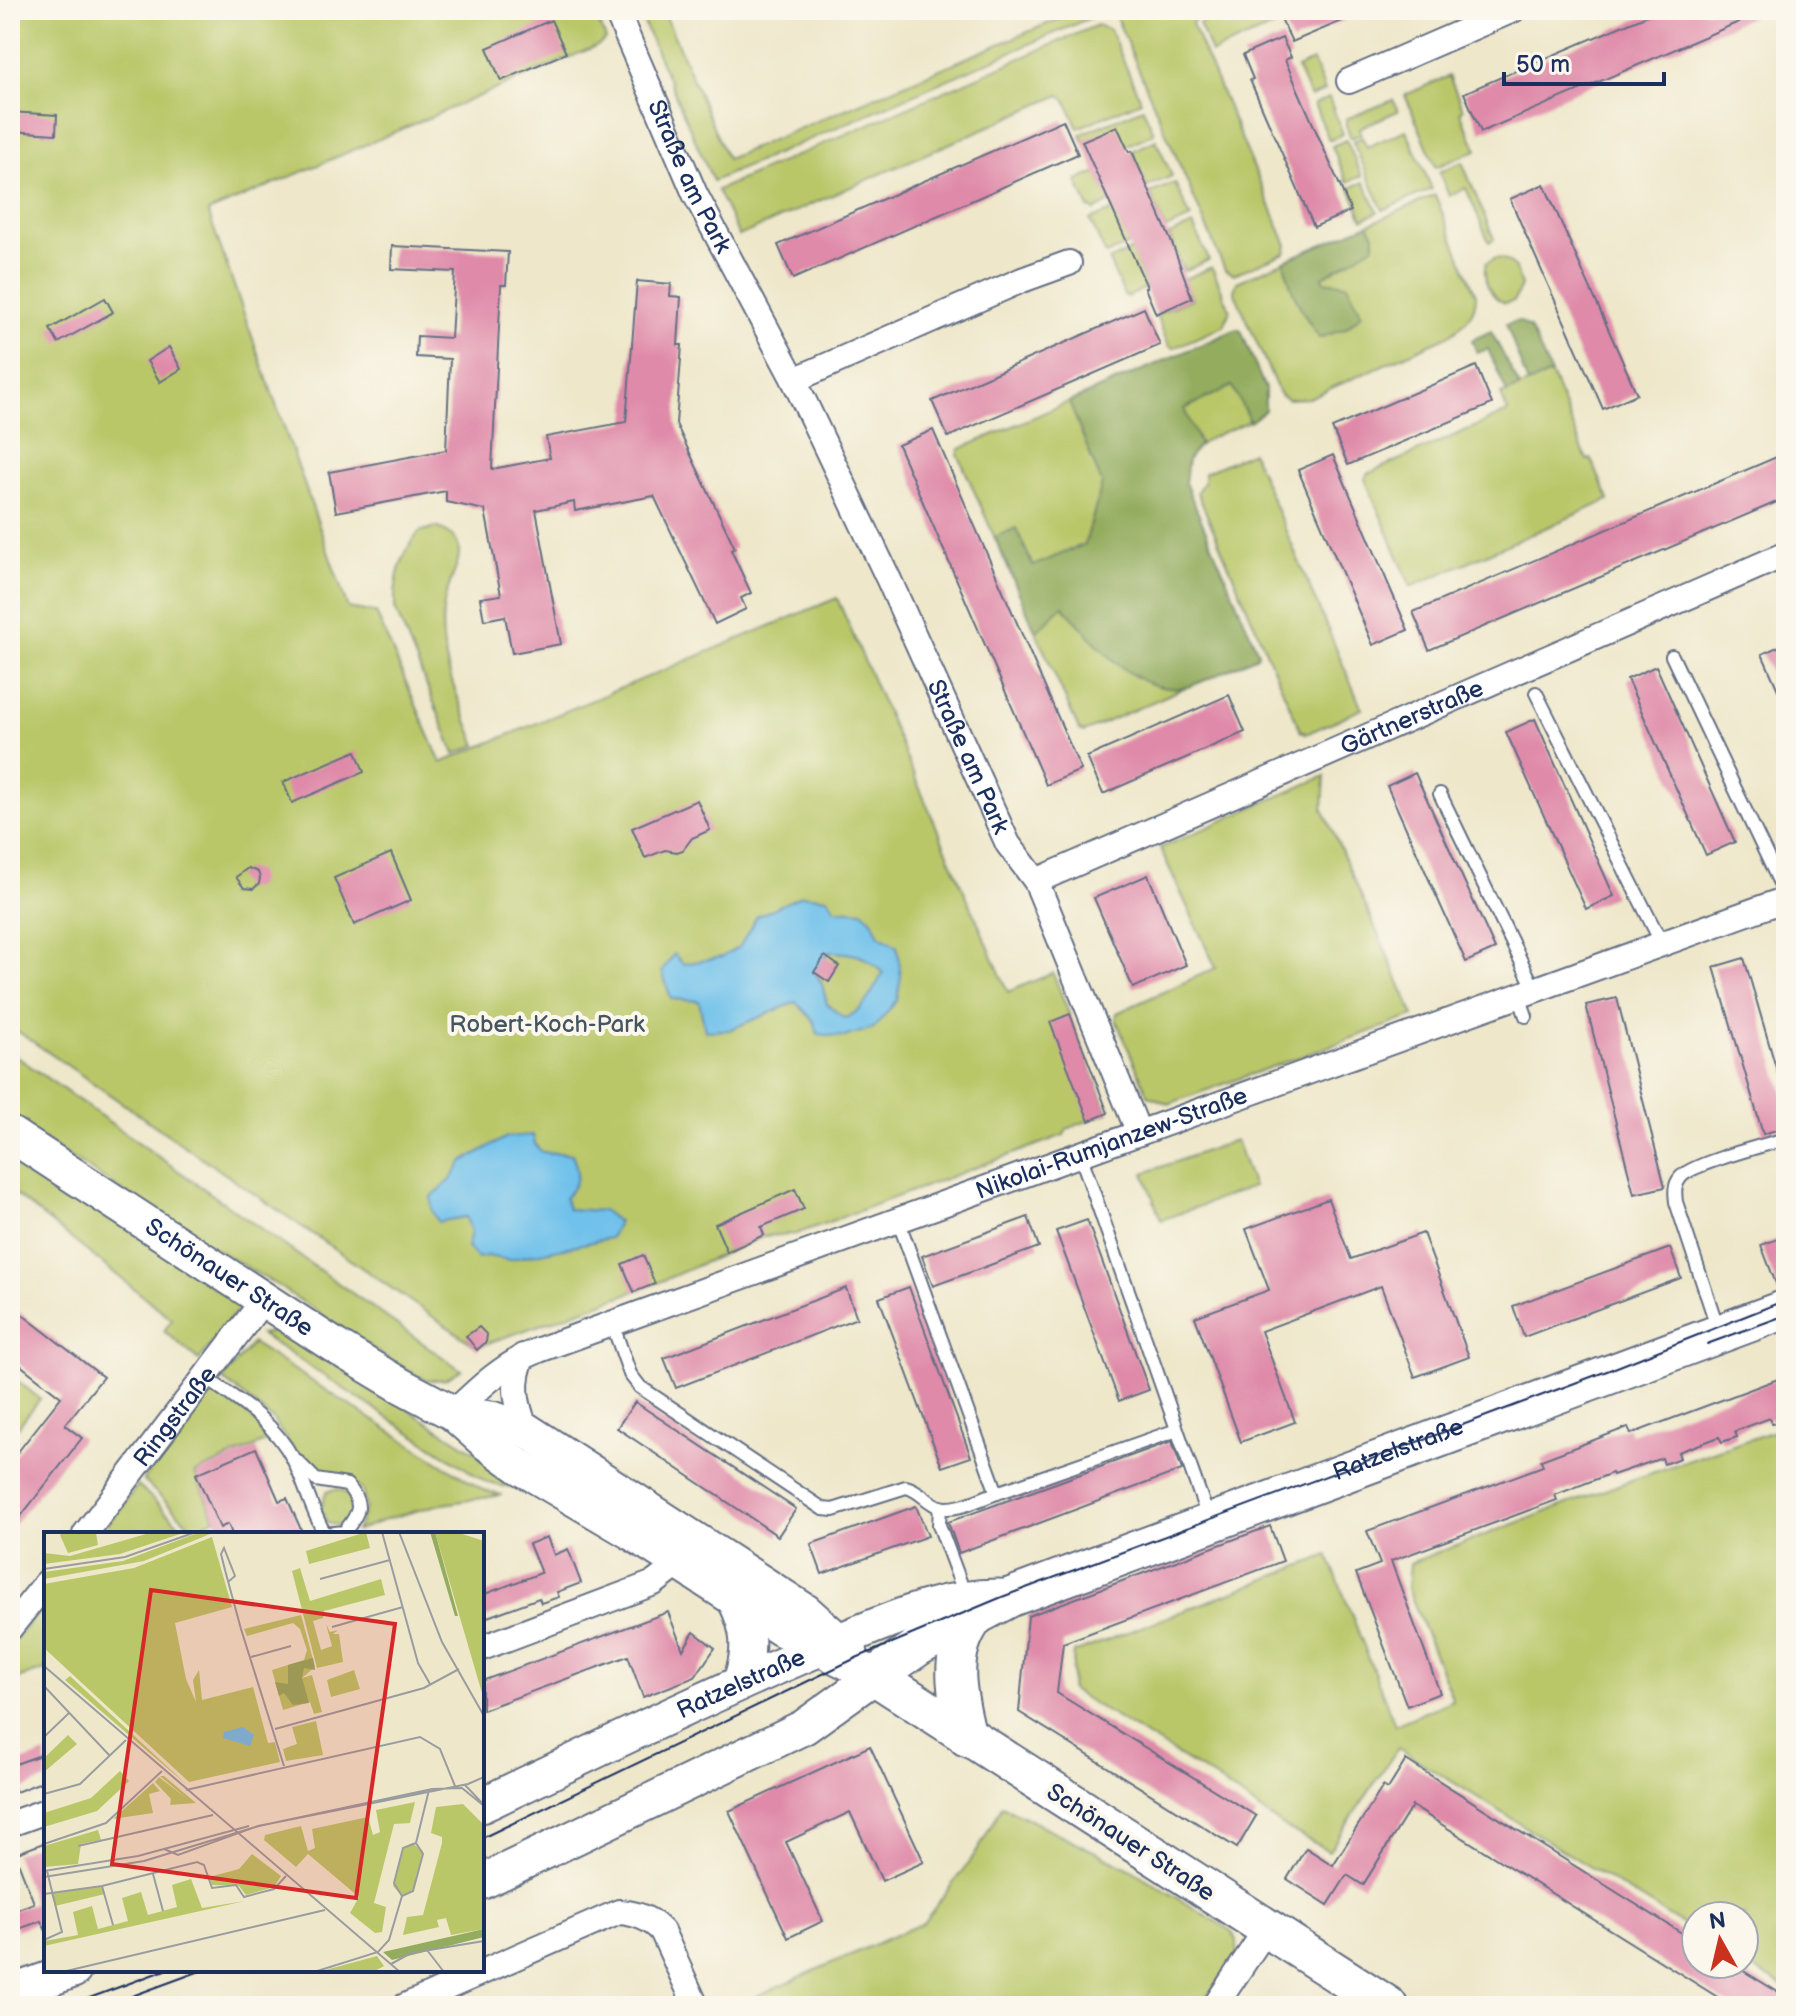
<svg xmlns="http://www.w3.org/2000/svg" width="1796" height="2016" font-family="'Balsamiq Sans',sans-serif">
  <rect width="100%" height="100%" fill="#fbf7ec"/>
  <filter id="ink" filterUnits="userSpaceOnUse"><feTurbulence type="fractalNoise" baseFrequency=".0125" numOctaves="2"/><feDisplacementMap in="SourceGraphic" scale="16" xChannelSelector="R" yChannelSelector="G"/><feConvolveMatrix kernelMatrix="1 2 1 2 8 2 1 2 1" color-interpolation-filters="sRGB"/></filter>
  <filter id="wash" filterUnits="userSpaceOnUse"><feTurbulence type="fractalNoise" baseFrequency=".006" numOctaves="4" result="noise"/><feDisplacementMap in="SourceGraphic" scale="32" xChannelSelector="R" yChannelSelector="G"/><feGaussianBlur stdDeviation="1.8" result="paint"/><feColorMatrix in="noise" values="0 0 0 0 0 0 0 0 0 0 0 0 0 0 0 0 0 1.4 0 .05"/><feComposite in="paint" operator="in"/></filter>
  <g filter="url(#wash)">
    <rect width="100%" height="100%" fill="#eee7ca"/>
    <g fill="#bac769" stroke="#6a7b64" stroke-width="2">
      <polygon points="10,10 593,10 606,39 599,45 208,212 348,608 376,613 441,763 837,598 1008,992 1053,973 1108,1113 1067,1129 1064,1135 796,1234 764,1236 655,1284 480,1346 474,1345 10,1026"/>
      <polygon points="638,10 663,10 727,159 1080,10 1096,10 1092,17 713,181"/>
      <polygon points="1113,10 1212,10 1196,16 1192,24 1287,245 1285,253 1234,274 1225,270"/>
      <polygon points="1230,10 1268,10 1275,26 1211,53 1199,23"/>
      <polygon points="1097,25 1110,30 1141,101 1078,128 1066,100 1060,95 739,236 717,190"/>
      <polygon points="1313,61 1325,91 1310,97 1297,68"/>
      <polygon points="1449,76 1463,109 1460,112 1477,150 1436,167 1405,95"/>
      <polygon points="1329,98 1343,134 1329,140 1314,104"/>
      <polygon points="1393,100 1398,111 1359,128 1361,134 1351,138 1346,125 1346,119"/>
      <polygon points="1143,108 1154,133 1126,146 1083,140 1081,134"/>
      <polygon points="1406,130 1432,189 1383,210 1353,142 1362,137 1367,147"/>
      <polygon points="1156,140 1172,176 1147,187 1132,151"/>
      <polygon points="1346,140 1362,176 1347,182 1332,146"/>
      <polygon points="1462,162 1494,239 1489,242 1466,188 1449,196 1439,172"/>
      <polygon points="1097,172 1110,202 1094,211 1092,208 1089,209 1077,181"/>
      <polygon points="1364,182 1378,212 1363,219 1350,188"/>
      <polygon points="1175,183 1191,218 1166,229 1150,193"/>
      <path d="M1435,195L1476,295C1476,314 1463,326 1448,336L1309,398L1288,399L1280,395L1234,291L1237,282Z"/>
      <polygon points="1114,210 1129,244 1106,255 1090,220"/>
      <polygon points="1193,225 1209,260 1184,271 1169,235"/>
      <polygon points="1129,251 1132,251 1147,287 1128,297 1124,295 1109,261"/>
      <path d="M1496,258C1514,259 1517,271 1521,286L1514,301L1505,303C1489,297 1482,278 1486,263Z"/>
      <polygon points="1212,267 1230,310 1224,326 1173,348 1169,346 1157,317 1159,313 1192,299 1184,279"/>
      <path d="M1237,329L1241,331L1265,389V410C1244,431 1203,431 1189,458C1185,464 1185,475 1185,483L1258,652L1257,656L1084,732L1079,730L958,454L960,449Z"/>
      <polygon points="1551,374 1587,460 1591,459 1609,500 1411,587 1365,479 1367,474 1508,412 1501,395"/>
      <polygon points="1252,452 1362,709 1306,734 1304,731 1301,732 1197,492 1204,481 1204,473"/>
      <path d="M436,527C448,531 459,538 459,552C460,565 446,587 444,604C436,655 458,699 477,745L455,754L395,609C394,579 400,556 419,532Z"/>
      <polygon points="1325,776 1323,809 1414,1016 1168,1104 1148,1095 1116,1020 1117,1013 1216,968 1160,848"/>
      <polygon points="10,1052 461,1370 446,1379 435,1380 427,1380 404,1369 280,1287 173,1224 10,1118"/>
      <polygon points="1236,1140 1253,1187 1161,1220 1144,1173"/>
      <polygon points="10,1150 241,1306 199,1360 164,1331 172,1319 10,1190"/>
      <polygon points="283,1330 541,1494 488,1483 260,1334"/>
      <polygon points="252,1343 483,1490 502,1495 437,1505 387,1519 356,1531 366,1507 362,1490 351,1482 315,1473 301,1461 273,1420 223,1379"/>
      <polygon points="10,1375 40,1399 10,1437"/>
      <polygon points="215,1390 253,1419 272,1439 195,1473 215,1519 193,1528 143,1480"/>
      <polygon points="1786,1427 1786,1988 1744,1962 1744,1916 1696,1916 1696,1933 1398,1748 1329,1851 1281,1825 1215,1778 1071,1690 1074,1653 1328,1555 1395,1725 1453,1700 1408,1589 1410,1563 1637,1478"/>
      <polygon points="138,1485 189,1534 100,1534"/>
      <polygon points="335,1489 345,1491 355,1505 348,1522 340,1526 327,1523 321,1509 326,1492"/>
      <polygon points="46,1602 46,1670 10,1681 10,1646"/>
      <polygon points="1002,1806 1130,1869 1230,1930 1237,1940 1237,1955 1200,2006 734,2006 923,1923 978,1850"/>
    </g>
    <g fill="#93ac5d" stroke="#576e5e" stroke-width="2">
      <path d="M1368,224L1374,234V246L1323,277L1324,281L1347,284L1362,314L1345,329L1319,338C1302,313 1290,291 1284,261Z"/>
      <polygon points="1519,321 1530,328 1551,374 1528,384 1506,324"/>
      <path d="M1237,329L1241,331L1265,389V410L1250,422L1232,386L1184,409L1200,444L1188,459L1185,483L1258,652L1257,656C1241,663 1196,687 1182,688C1132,694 1093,639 1063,606L1036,632L995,537L1016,528L1033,566L1085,544L1102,484L1069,402Z"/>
      <polygon points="1491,331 1520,387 1507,393 1488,349 1477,353 1472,340"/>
    </g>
    <g fill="#70c1eb" stroke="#4678a4" stroke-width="2" fill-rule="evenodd">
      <path d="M802,895L828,898L835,909L863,911L872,920L879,935L897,946L901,976L897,1000L874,1028L845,1037L818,1034L814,1021L796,1002L729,1030L705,1031L699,1001L671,999L662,971L674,954L683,964L722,957L740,946L756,917ZM829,952C855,953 864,954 883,973C873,990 864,1013 844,1018L827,1004L822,984L815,972Z"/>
      <path d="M533,1135L535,1145L542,1152L572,1154C580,1173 579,1183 565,1198L568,1209L604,1211L618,1222L610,1238L508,1260L487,1256L478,1258L467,1248L471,1232L466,1217L438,1222L432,1210L431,1197L451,1180L463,1161L507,1137Z"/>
    </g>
    <g id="blocks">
      <g fill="#df8aa9">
        <polygon points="1277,10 1368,10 1292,42"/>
        <polygon points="1659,10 1767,10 1481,132 1464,93"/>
        <polygon points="551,20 566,53 501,81 487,48"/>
        <polygon points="1282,38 1291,57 1285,60 1351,211 1314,227 1250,80 1253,79 1243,55"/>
        <polygon points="10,112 57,115 56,134 10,131"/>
        <polygon points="1063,120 1078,154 793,279 778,245"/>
        <polygon points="1117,126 1129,152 1132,151 1172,243 1192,298 1156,314 1145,288 1147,287 1082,141"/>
        <polygon points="1544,184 1637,394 1603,409 1510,199"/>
        <polygon points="392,246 508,252 506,285 501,285 492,469 550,458 546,437 626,422 637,281 671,284 670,296 681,297 678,345 682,345 676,424 735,548 731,550 751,593 741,598 746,609 715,624 654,496 575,511 574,502 536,510 561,644 512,653 505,616 484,620 480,598 501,595 485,510 446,502 446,491 336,512 329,472 446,450 450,359 416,357 417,336 451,338 455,272 391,269"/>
        <polygon points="105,298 113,312 58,343 50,329"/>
        <polygon points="1144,308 1160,345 948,437 932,401"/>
        <polygon points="169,347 181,369 160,382 147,361"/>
        <polygon points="1476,366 1492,404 1348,465 1332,428"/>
        <polygon points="933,430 1081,770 1046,785 898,445"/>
        <polygon points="1786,453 1786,498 1429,650 1413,612"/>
        <polygon points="1333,455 1408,630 1373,645 1298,470"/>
        <polygon points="1786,643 1786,708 1762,654"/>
        <polygon points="1656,666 1735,842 1706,855 1627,679"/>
        <polygon points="1229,695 1245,732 1103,794 1087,757"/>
        <polygon points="1535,719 1614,896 1586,909 1506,732"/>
        <polygon points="356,751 364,772 292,803 283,782"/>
        <polygon points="1415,773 1495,949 1466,962 1387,786"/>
        <polygon points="697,800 710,830 692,838 683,850 677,852 665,850 645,858 632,828"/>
        <polygon points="391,853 411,900 354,925 334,878"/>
        <polygon points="248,868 258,872 260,878 259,884 253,889 244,888 236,877"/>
        <polygon points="1148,875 1186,965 1133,988 1094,898"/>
        <polygon points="825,956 839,966 829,982 814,972"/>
        <polygon points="1744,958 1786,1102 1786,1127 1763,1134 1714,967"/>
        <polygon points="1617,998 1665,1187 1634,1194 1586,1005"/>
        <polygon points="1070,1014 1108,1113 1089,1121 1050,1022"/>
        <polygon points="795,1189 804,1209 761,1227 764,1235 727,1252 715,1224"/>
        <polygon points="1328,1199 1351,1259 1423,1233 1469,1357 1415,1377 1381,1286 1261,1331 1295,1422 1241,1442 1195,1317 1269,1290 1246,1229"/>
        <polygon points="1028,1217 1039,1247 933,1286 922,1256"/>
        <polygon points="1087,1220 1149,1390 1119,1401 1056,1231"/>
        <polygon points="1786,1236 1786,1288 1778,1289 1761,1245"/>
        <polygon points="1670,1248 1681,1278 1524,1337 1513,1306"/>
        <polygon points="643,1255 655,1284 634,1292 622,1264"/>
        <polygon points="909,1287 971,1457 942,1467 879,1298"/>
        <polygon points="846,1288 857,1318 676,1388 664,1358"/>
        <polygon points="10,1305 103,1377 65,1425 82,1438 10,1530 10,1462 61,1397 10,1357"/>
        <polygon points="479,1327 487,1335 486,1342 477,1350 466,1336"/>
        <polygon points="1786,1376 1786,1419 1772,1424 1770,1418 1735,1431 1737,1437 1722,1442 1719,1437 1678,1452 1680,1458 1664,1464 1662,1458 1613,1475 1612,1473 1555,1495 1557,1500 1391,1561 1440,1693 1407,1706 1356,1573 1380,1564 1367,1531 1543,1466 1541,1460 1628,1427 1631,1434"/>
        <polygon points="635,1402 796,1509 778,1536 617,1428"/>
        <polygon points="1172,1441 1182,1470 959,1553 948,1522"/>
        <polygon points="256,1448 279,1501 287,1498 303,1534 232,1534 228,1524 220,1528 196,1474"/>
        <polygon points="916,1506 928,1536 822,1574 811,1544"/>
        <polygon points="1270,1526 1283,1561 1063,1643 1057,1693 1256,1816 1237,1848 1019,1712 1028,1616"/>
        <polygon points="547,1537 554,1555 568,1549 581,1583 557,1592 559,1597 541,1603 539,1598 482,1619 482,1595 541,1573 529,1544"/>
        <polygon points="668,1612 683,1650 694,1632 715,1648 695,1677 643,1697 628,1656 482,1710 482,1681"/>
        <polygon points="870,1746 924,1862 882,1881 850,1812 786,1842 823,1921 788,1938 729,1811"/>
        <polygon points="46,1753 46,1780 16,1792 10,1775 10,1766"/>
        <polygon points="1406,1760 1696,1942 1696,1964 1732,1964 1786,1997 1786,2006 1732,2006 1412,1806 1363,1885 1347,1875 1328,1905 1287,1879 1306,1848 1333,1865 1383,1786 1388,1789"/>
        <polygon points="46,1842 46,1931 41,1921 16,1930 10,1912 34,1903 15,1854"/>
      </g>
    </g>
  </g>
  <g filter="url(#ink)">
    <use href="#blocks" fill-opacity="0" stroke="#656f84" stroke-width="2"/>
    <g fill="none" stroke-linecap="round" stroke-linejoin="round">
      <defs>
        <g id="service">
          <polyline points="1672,656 1786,896"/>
          <polyline points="1536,693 1662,944"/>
          <polyline points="1440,794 1535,990"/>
          <polyline points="1519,996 1526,1016"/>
          <polyline points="1080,1154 1209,1520"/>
          <path d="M612,1323L630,1374L640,1387L823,1509L833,1510L906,1487C920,1490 927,1503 940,1507C956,1512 981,1498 997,1493L898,1220"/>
          <path d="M1718,1329L1676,1202C1675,1194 1674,1185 1680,1178C1690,1164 1765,1145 1786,1139"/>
          <path d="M206,1378C239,1401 274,1422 293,1459C305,1483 311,1510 325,1534L344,1532C360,1513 364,1504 347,1485L316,1480L292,1456"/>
          <polyline points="997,1493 1177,1430"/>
          <polyline points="940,1507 939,1525 965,1595"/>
        </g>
        <g id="minor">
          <path id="s1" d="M616,10L695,194L794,380L889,580L1008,844L1036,881L1139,1133"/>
          <polyline points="1349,81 1513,10"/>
          <polyline points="794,380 1022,280 1069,263"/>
          <path id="s2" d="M1036,881L1786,554"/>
          <path d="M523,1356C511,1383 516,1403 526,1430"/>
          <path id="s3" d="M453,1413C480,1387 504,1364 539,1350L1786,899"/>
          <path id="s4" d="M85,1534L265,1298"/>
          <polyline points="10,1628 46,1583"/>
          <polyline points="482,1648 654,1583 679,1564"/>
          <polyline points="10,1824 46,1811"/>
          <path d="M405,2006L619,1912C636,1913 650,1918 662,1931L696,2006"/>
          <polyline points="1215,2006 1267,1928"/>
        </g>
        <g id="secondary">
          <path id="s5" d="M10,1134L335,1346L400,1385L453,1413L488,1444L519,1466L631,1532L780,1628L875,1676"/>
          <polyline points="453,1413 494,1419 526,1430 805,1611 850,1651"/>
          <path d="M735,1600C750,1630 751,1651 740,1683"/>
          <path id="s6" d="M482,1805C594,1752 705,1697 819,1649C881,1624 943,1592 1011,1597"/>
          <polyline points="482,1882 804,1727 875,1676"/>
          <polyline points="10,1993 74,1970"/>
        </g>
        <g id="primary">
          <path d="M967,1737C957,1696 946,1654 974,1618"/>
          <polyline points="1388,2006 875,1676 919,1646 1011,1597 1786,1309"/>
        </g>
      </defs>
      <use href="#service" stroke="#656f84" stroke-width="16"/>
      <use href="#minor" stroke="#656f84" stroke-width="28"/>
      <use href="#secondary" stroke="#656f84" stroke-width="38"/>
      <use href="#primary" stroke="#656f84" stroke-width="42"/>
      <use href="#service" stroke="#fff" stroke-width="12"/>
      <use href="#minor" stroke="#fff" stroke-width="24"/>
      <use href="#secondary" stroke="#fff" stroke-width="34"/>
      <use href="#primary" stroke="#fff" stroke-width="38"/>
      <g stroke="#1b2f5e" stroke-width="2">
        <polyline points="1707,1344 1786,1315"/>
        <path id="s7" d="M482,1838L856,1658L1002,1597L1607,1371L1786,1300"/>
        <polyline points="68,2006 165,1970"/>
        <polyline points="105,2006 203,1970"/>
      </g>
    </g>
  </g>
  <g text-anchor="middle" stroke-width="8" stroke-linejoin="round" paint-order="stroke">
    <g font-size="24" fill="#1b2f5e" stroke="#fbf7ec">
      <text dy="8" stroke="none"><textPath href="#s1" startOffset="182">Straße am Park</textPath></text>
      <text dy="8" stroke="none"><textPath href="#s2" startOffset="410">Gärtnerstraße</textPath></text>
      <text dy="8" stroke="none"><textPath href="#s1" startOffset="826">Straße am Park</textPath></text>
      <text dy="8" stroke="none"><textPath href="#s3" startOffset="716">Nikolai-Rumjanzew-Straße</textPath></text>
      <text dy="8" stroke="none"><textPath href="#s5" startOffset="262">Schönauer Straße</textPath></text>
      <text dy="8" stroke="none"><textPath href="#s4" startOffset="148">Ringstraße</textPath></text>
      <text dy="8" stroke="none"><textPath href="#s7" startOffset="996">Ratzelstraße</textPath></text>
      <text dy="8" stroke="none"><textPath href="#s6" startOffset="286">Ratzelstraße</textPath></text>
      <text transform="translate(1131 1842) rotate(33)" y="8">Schönauer Straße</text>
    </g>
    <g font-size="24" fill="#435561" stroke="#fbf7ec">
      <text x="547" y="1032">Robert-Koch-Park</text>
    </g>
  </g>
  <g transform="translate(44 1532)">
    <rect width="440" height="440" fill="#eee7ca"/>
    <path d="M20,0L52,1L54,13L24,21L16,3ZM109,0H142L76,22L0,32V21L26,24ZM156,0H171L100,29L0,47V40L79,29ZM322,0L326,16L265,32L262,19ZM391,0H412L440,9V168ZM168,5L188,75L131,91L142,147L152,170L149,148L155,138L158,168L209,155L224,211L231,210L236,230L145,250L0,116V52L90,36ZM256,36L266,69L337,47L341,63L280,79L279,86L269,89L277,118L288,114L282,92L286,100L294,98L289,102H295L299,130L273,136L248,39ZM257,83L271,135L258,146L268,143L278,180L270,182L266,170L239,178L228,138L260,128L263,118L256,97L249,91L203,104L200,97ZM310,138L316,157L287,165L283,148ZM26,144L143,253L21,148ZM272,189L279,223L242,229L239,217L253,212L248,195ZM24,203L33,212L0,240V226ZM76,239L85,249L53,279L0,295V281L47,266ZM116,244H120L152,271L126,273L127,267L111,250L115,245L142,266ZM109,251L116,259L105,262L109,281L69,287ZM371,270L366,291L350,292L330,371L342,375L338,400L331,401L306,381L315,365L264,322L252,335L220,308L221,303L257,294L264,319L271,316L268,297L324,285L329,303L336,300L332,278ZM419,272L440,293V397L407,403L402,386L393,388L395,395L359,403L363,385L379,383L398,311V305L387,301L392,275ZM54,298L57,308L37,312L34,332L0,335V314ZM368,311L379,319L369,359L358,364L349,354L359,316ZM208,322L237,344L230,355L202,363L195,354L168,353L165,345L195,337ZM147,347L158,376L201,369L0,414V409L34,403L29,380L48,374L54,397L84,389L78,366L97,360L104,383L133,375L128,353ZM58,354L61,362L11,374L7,361ZM333,424L340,434L329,440H274Z" fill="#bac769"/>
    <path d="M386,0H391L414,84H411ZM269,126L271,138L260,136L258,146L265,171L249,173L240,161L235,164L231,150L244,152V133ZM440,397V405L348,428L339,420Z" fill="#93ac5d"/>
    <path d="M199,195L210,203L206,214L179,206L180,200Z" fill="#70c1eb"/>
    <path fill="none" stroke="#9a9d9f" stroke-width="2" d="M338,0L374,131L386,152M355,0L398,110L440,184M0,37L81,25L152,0M276,47L346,28M184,50L191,44L180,16L177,22L181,38L197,97L240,234M288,95L359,75M207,125L247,114M0,134L356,440M0,154L66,224M231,197L380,156L415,137M0,205L25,181M421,253L440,273M142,258L376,205L396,217L411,254M0,262L36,252L82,208M372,311L385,258M0,312L62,291L118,239M34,314L169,283M120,317L134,323L214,294L424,252L440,245M0,339L94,324L205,294M109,342L119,379M0,345L100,329L215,294L388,257L418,256L440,274M58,354L69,393M0,362L58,354L153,330L160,333L168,356L192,353L200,365L230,357L242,344M358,364L350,351L359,316L372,311M358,364L369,359L379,322L372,311M0,408L18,400L3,339M383,418L400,440M347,432L367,421L440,409M18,440L281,378M270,440L334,420L345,408L358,364"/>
    <path fill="#d62828" fill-opacity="0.15" stroke="#d62828" stroke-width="4" d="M107,58L351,92L312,366L68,332Z"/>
    <rect width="440" height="440" fill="none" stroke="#1b2f5e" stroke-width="4"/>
  </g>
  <rect width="1796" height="2016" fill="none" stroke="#fbf7ec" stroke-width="40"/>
  <g transform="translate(1720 1940) rotate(352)"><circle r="38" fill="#fbf7ec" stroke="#a1a7b3" stroke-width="2"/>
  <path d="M0-6L14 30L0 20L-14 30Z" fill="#c8321e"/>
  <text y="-12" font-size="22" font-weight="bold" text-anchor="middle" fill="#1b2f5e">N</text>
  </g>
  <path d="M1504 72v12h160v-12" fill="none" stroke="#1b2f5e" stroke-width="4"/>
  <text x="1516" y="72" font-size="24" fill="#1b2f5e" stroke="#fbf7ec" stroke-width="6" paint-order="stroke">50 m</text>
</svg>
